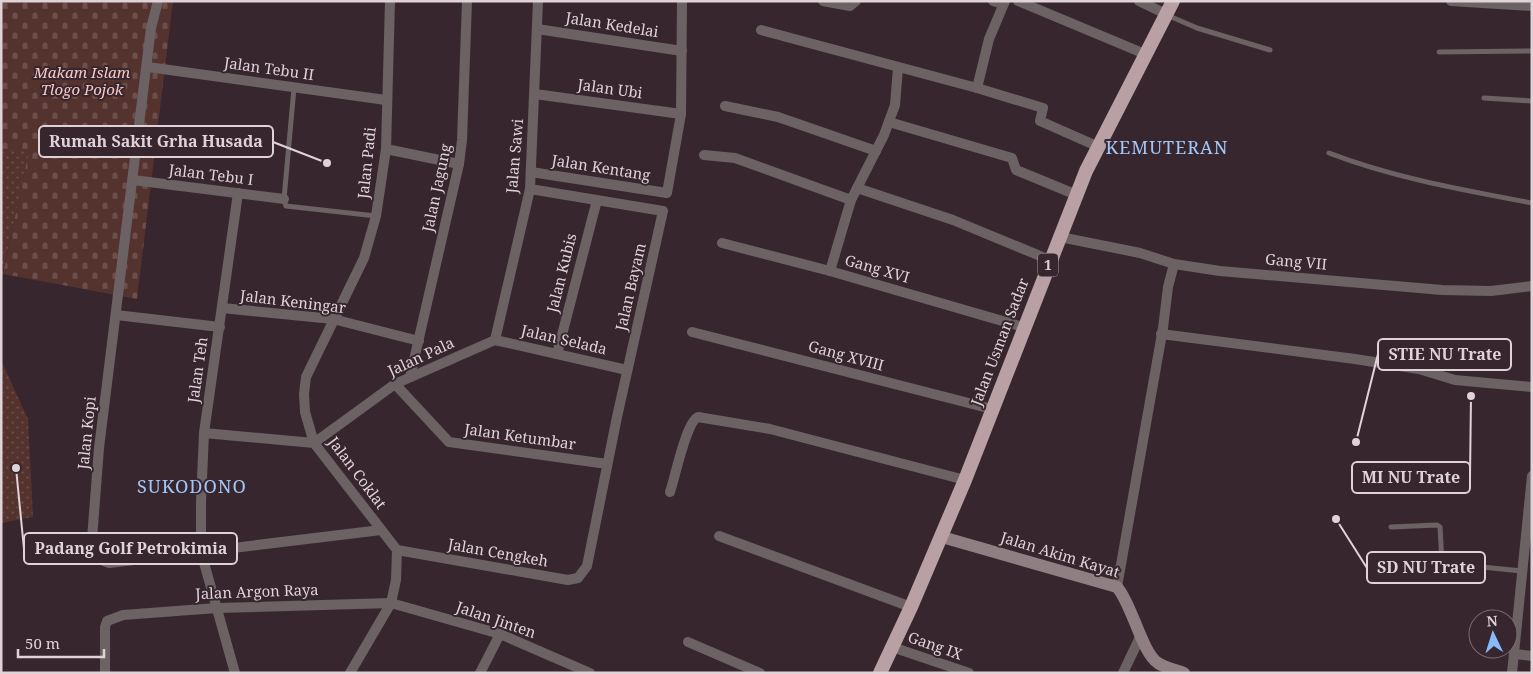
<svg xmlns="http://www.w3.org/2000/svg" width="1533" height="674" font-family="'Noto Serif',serif">
  <defs>
    <pattern id="grass-dots" width="8" height="8" patternUnits="userSpaceOnUse" patternTransform="scale(1.25)"><rect width="8" height="8" fill="#54322e"/><path d="M2 2h.1M6 6h.1" fill="none" stroke="#6c4f4c" stroke-width="1.8" stroke-linecap="round"/></pattern>
    <pattern id="cemetery-stones" width="16" height="16" patternUnits="userSpaceOnUse" patternTransform="scale(1.25)"><rect width="16" height="16" fill="#54322e"/><path d="M2 7V4a2 2 0 0 1 4 0v3zM10 15v-3a2 2 0 0 1 4 0v3z" fill="#6c4f4c"/></pattern>
  </defs>
  <rect width="100%" height="100%" fill="#38262f"/>
  <g fill="url(#grass-dots)">
    <polygon points="1,150 30,150 1,281"/>
    <polygon points="1,360 28,419 33,517 1,523"/>
  </g>
  <polygon fill="url(#cemetery-stones)" points="1,1 173,1 137,299 3,274 29,151 1,150"/>
  <g fill="none" stroke-linecap="round" stroke-linejoin="round">
    <g stroke="#6c6263" stroke-width="5">
      <polyline points="1167,15 1197,28 1270,50"/>
      <polyline points="1439,52 1532,51"/>
      <polyline points="294,88 284,199 286,206 376,216"/>
      <polyline points="1484,98 1532,101"/>
      <path d="M1329,153C1394,178 1463,190 1532,203"/>
      <polyline points="1391,527 1437,525 1440,527 1442,563 1522,571"/>
    </g>
    <g stroke="#6c6263" stroke-width="10">
      <path d="M158,1L151,28L99,448L92,539C92,551 97,560 109,563L381,530"/>
      <polyline points="823,1 850,6 856,1"/>
      <polyline points="993,1 1003,4"/>
      <polyline points="1018,1 1145,54"/>
      <polyline points="1139,1 1166,14"/>
      <polyline points="1451,1 1532,6"/>
      <polyline points="537,29 682,51"/>
      <polyline points="761,30 977,88 1043,108 1040,121 1099,147"/>
      <polyline points="148,67 386,100"/>
      <polyline points="977,88 989,39 1005,1"/>
      <polyline points="535,94 681,114"/>
      <polyline points="725,106 778,117 876,151"/>
      <polyline points="889,122 1012,158 1016,170 1077,195"/>
      <polyline points="386,149 459,164"/>
      <polyline points="704,155 735,158 851,200"/>
      <polyline points="531,172 667,193 681,114 682,1"/>
      <polyline points="133,180 284,199"/>
      <polyline points="857,188 953,220 1050,260"/>
      <polyline points="1060,237 1140,253 1174,264 1220,271 1442,290 1491,291 1532,286"/>
      <polyline points="722,243 830,271 1023,327"/>
      <polyline points="830,271 851,200 884,135 895,105 898,68"/>
      <polyline points="222,308 333,319 419,341"/>
      <polyline points="116,315 220,327"/>
      <polyline points="692,332 992,409"/>
      <polyline points="1161,334 1355,359 1419,369 1455,380 1532,387"/>
      <polyline points="495,340 530,189 538,1"/>
      <polyline points="495,340 627,370"/>
      <polyline points="557,354 597,200"/>
      <polyline points="410,377 459,164 462,140 467,1"/>
      <polyline points="395,384 449,442 607,464"/>
      <polyline points="204,433 314,443 395,384 495,340"/>
      <path d="M670,492C675,478 686,422 698,417L770,429L965,480"/>
      <polyline points="719,536 911,607"/>
      <polyline points="397,550 568,580 578,578 587,566 617,417 663,211 530,189"/>
      <polyline points="1117,587 1163,328 1168,287 1174,264"/>
      <polyline points="688,642 760,673"/>
      <polyline points="892,647 969,673"/>
      <polyline points="1515,654 1532,656"/>
      <polyline points="105,673 105,627 107,621 123,615 217,608 391,603 500,634 590,673"/>
      <polyline points="235,673 201,552 201,502 204,433 238,193"/>
      <polyline points="350,673 391,603 396,580 397,550 314,443 305,412 304,394 306,377 364,258 376,216 386,149 390,1"/>
      <polyline points="480,673 500,634"/>
      <polyline points="1123,673 1141,635"/>
      <polyline points="1512,673 1532,476"/>
    </g>
    <path stroke="#907f82" stroke-width="12" d="M942,537L1117,587C1132,604 1142,653 1158,663C1165,668 1176,670 1184,673"/>
    <polyline stroke="#b8a0a4" stroke-width="14" points="880,673 911,607 965,480 1086,171 1173,1"/>
  </g>
  <g text-anchor="middle" stroke-width="4" stroke-linejoin="round" paint-order="stroke">
    <rect fill="#38262f" stroke="#ad9fa5" stroke-width="1" x="1038" y="253.5" width="20" height="23" rx="4"/>
    <g font-size="14" font-weight="bold" fill="#dfd3d8">
      <text x="1048" y="270">1</text>
    </g>
    <g font-size="15" fill="#dfd3d8" stroke="#38262f">
      <text transform="translate(612 25) rotate(9)" y="5">Jalan Kedelai</text>
      <text transform="translate(269 69) rotate(8)" y="5">Jalan Tebu II</text>
      <text transform="translate(610 89) rotate(8)" y="5">Jalan Ubi</text>
      <text transform="translate(515 156) rotate(-85)" y="5">Jalan Sawi</text>
      <text transform="translate(367 163) rotate(-84)" y="5">Jalan Padi</text>
      <text transform="translate(601 168) rotate(9)" y="5">Jalan Kentang</text>
      <text transform="translate(211 175) rotate(7)" y="5">Jalan Tebu I</text>
      <text transform="translate(437 188) rotate(-78)" y="5">Jalan Jagung</text>
      <text transform="translate(1296 262) rotate(5)" y="5">Gang VII</text>
      <text transform="translate(877 269) rotate(16)" y="5">Gang XVI</text>
      <text transform="translate(562 273) rotate(-76)" y="5">Jalan Kubis</text>
      <text transform="translate(631 287) rotate(-77)" y="5">Jalan Bayam</text>
      <text transform="translate(293 302) rotate(7)" y="5">Jalan Keningar</text>
      <text transform="translate(564 340) rotate(13)" y="5">Jalan Selada</text>
      <text transform="translate(1000 342) rotate(-69)" y="5">Jalan Usman Sadar</text>
      <text transform="translate(846 356) rotate(15)" y="5">Gang XVIII</text>
      <text transform="translate(421 357) rotate(-25)" y="5">Jalan Pala</text>
      <text transform="translate(198 370) rotate(-82)" y="5">Jalan Teh</text>
      <text transform="translate(87 433) rotate(-84)" y="5">Jalan Kopi</text>
      <text transform="translate(520 437) rotate(8)" y="5">Jalan Ketumbar</text>
      <text transform="translate(357 473) rotate(53)" y="5">Jalan Coklat</text>
      <text transform="translate(498 553) rotate(10)" y="5">Jalan Cengkeh</text>
      <text transform="translate(1060 555) rotate(17)" y="5">Jalan Akim Kayat</text>
      <text transform="translate(257 592) rotate(-2)" y="5">Jalan Argon Raya</text>
      <text transform="translate(496 620) rotate(19)" y="5">Jalan Jinten</text>
      <text transform="translate(935 646) rotate(19)" y="5">Gang IX</text>
    </g>
    <g font-size="15" font-style="italic" fill="#f8c8c2" stroke="#38262f">
      <text x="82" y="78">Makam Islam<tspan x="82" dy="17">Tlogo Pojok</tspan></text>
    </g>
    <g font-size="18" letter-spacing="1" fill="#a0c7f7" stroke="#38262f">
      <text x="1167" y="154">KEMUTERAN</text>
      <text x="192" y="493">SUKODONO</text>
    </g>
  </g>
  <path fill="none" stroke="#dfd3d8" stroke-width="2" d="M327 163L273 142M1356 442L1378 354M1471 396L1470 477M16 468L24 549M1336 519L1367 568"/>
  <g fill="#dfd3d8" stroke="#38262f" stroke-width="2">
    <circle cx="327" cy="163" r="5"/>
    <circle cx="1356" cy="442" r="5"/>
    <circle cx="1471" cy="396" r="5"/>
    <circle cx="16" cy="468" r="5"/>
    <circle cx="1336" cy="519" r="5"/>
  </g>
  <g fill="#38262f" stroke="#dfd3d8" stroke-width="2">
    <rect x="39" y="126" width="234" height="31" rx="5"/>
    <rect x="1378" y="339" width="133" height="31" rx="5"/>
    <rect x="1352" y="462" width="118" height="31" rx="5"/>
    <rect x="24" y="533" width="213" height="31" rx="5"/>
    <rect x="1367" y="552" width="118" height="31" rx="5"/>
  </g>
  <g font-size="16" text-anchor="middle" font-weight="bold" fill="#dfd3d8">
    <text x="156" y="147">Rumah Sakit Grha Husada</text>
    <text x="1445" y="360">STIE NU Trate</text>
    <text x="1411" y="483">MI NU Trate</text>
    <text x="131" y="554">Padang Golf Petrokimia</text>
    <text x="1426" y="573">SD NU Trate</text>
  </g>
  <rect width="1533" height="674" fill="none" stroke="#dfd3d8" stroke-width="5"/>
  <g transform="translate(1493 634) rotate(356)"><circle r="24" fill="#38262f" stroke="#7b6b73"/>
  <path d="M0-4L9 19L0 12L-9 19Z" fill="#87bbfb"/>
  <text y="-8" font-size="14" font-weight="bold" text-anchor="middle" fill="#dfd3d8">N</text>
  </g>
  <path d="M18 649v8h86v-8" fill="none" stroke="#dfd3d8" stroke-width="2.5"/>
  <text x="25" y="649" font-size="15" fill="#dfd3d8" stroke="#38262f" stroke-width="4" paint-order="stroke">50 m</text>
</svg>
